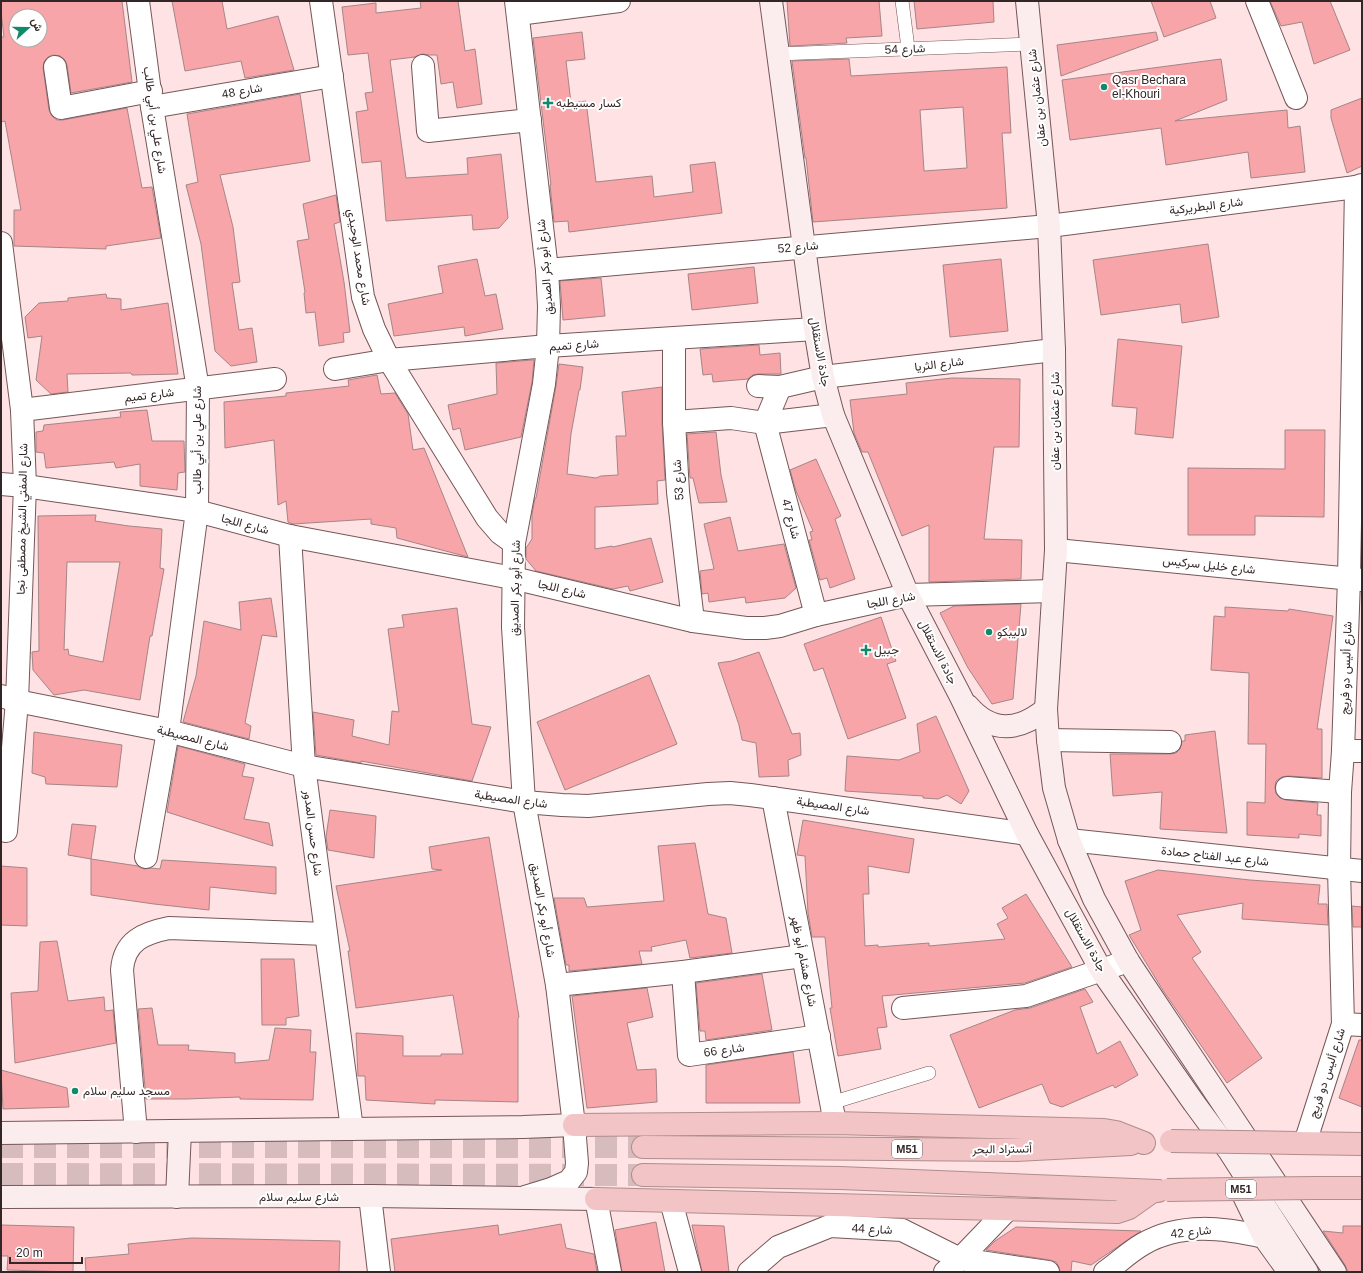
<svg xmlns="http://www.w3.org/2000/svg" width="1363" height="1273" font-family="Helvetica,Vazirmatn,sans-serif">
  <rect width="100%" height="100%" fill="#ffe2e3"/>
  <g fill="#f8a5aa" stroke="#a68586" fill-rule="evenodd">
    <path d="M1,1H122L132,82L71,93L67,65L65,60L60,56L53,55L48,57L44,62L43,68L49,110L52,116L57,120H63L127,108L142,188L152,187L161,238L106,246V249L14,246V210H21L5,121L1,122V37H4L1,12ZM16,16H40V40H16Z"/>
    <polygon points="172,1 222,1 227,29 278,16 294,70 245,78 241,61 185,71"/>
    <polygon points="420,1 458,1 465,51 475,49 482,104 457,108 453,82 441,84 437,55 429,55 422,54 415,57 390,60 406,178 468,174 467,158 501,154 508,218 499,228 473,230 472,215 386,221 381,161 362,163 356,112 368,110 365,93 373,92 368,53 348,55 342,7 376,3 376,13 421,8"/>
    <polygon points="787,1 879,1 882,36 846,38 847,43 790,46"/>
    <polygon points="914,1 993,1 994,22 917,29"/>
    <polygon points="1151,1 1210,1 1216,18 1164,37"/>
    <polygon points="1270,1 1330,1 1350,50 1314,64 1302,22 1281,26"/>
    <polygon points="582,32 585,59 566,61 571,103 586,101 596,182 652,176 654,197 693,192 690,165 715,162 722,213 569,232 568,221 554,222 550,185 551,185 533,38"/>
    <polygon points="1156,32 1158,40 1061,76 1057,45"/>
    <path d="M849,59L851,76L1007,67L1011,133H1002L1007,208L813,222L806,158H805L792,61ZM963,107L967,168L924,171L920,110Z"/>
    <polygon points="1221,59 1227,100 1175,121 1287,110 1288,128 1300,126 1305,172 1251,178 1248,152 1166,165 1161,128 1070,140 1062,80"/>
    <polygon points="300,94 310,161 220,175 233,227 240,282 232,283 239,330 252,328 257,362 231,366 215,351 201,244 186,185 198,182 187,114"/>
    <polygon points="1362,98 1362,166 1347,173 1331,118 1331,110"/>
    <polygon points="336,195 340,222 334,224 344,282 350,332 343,333 344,342 319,346 315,312 306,313 304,293 305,292 297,241 309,239 303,204"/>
    <polygon points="1208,244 1219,317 1182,323 1180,304 1101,315 1093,260"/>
    <polygon points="477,259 485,296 496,294 503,329 465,336 464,327 394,336 388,304 443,293 438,266"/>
    <polygon points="1001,259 1008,331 950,337 943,265"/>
    <polygon points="754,267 758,303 692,310 688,274"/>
    <polygon points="601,278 605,316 563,320 560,281"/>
    <polygon points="106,294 107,298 121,299 121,310 168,303 178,374 132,375 131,373 67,374 68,392 51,394 36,380 42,336 28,338 25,317 39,303 68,301 68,298"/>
    <polygon points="1118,339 1182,346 1173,438 1135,434 1137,408 1112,406"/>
    <polygon points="759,345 760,355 780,353 781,374 758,374 753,375 748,379 713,382 712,374 703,375 700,349"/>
    <polygon points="532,360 534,360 532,382 521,437 465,450 460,428 453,430 448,405 497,394 496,363"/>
    <polygon points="559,364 583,367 580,390 579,390 571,434 567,474 596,478 601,476 618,475 616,436 626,436 622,392 662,387 662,423 665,480 657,481 658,504 595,507 595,549 612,546 613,547 651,538 663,582 630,591 628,586 613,589 536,571 526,559 526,548 532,539 532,514 535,498 536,498 556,386"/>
    <polygon points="377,375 381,394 395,393 408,414 413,450 424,448 468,557 397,538 396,528 371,524 371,519 293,524 288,522 286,501 278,505 274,440 225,448 224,402 286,396 286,393 349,386 348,380"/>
    <polygon points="952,378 1020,379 1019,447 994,447 984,539 1022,540 1021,579 929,582 929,525 902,536 868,452 862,452 854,433 850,400 907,394 906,383"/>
    <polygon points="147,410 152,441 184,441 185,472 178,473 177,490 140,486 140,464 116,468 114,462 46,468 44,453 36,452 36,432 43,431 44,425 121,417 120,412"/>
    <polygon points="1285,430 1325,430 1324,517 1255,516 1255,535 1188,535 1188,468 1285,469"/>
    <polygon points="716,432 721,475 727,502 699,503 693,478 690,478 687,434"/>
    <polygon points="816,459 841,516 835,519 855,579 830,588 827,578 820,580 809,540 812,540 810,532 813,531 796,491 790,470"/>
    <path d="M96,515L95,521L129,526L162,529L160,568L164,569L152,636H150L140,700L84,690L54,695L33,670L32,652L39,651L38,516ZM67,562H120L103,662L69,655L68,649L64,650Z"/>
    <polygon points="730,517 738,551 784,544 796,588 785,598 746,603 745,597 709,602 708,593 702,594 700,571 714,569 704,524"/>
    <polygon points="271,598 277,637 262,635 245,723 251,726 249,739 183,722 196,676 204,621 241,630 239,602"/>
    <polygon points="1021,604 1013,699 992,704 968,668 940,613 954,606"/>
    <polygon points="1225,607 1288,611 1289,609 1333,616 1317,729 1322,729 1322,778 1288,776 1282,777 1276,781 1275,787 1276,794 1280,798 1286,800 1318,803 1317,815 1321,815 1321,836 1299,834 1299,838 1247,835 1247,802 1265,803 1266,744 1248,744 1249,673 1211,670 1214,616 1225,617"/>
    <polygon points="457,608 472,724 491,727 472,781 361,761 361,763 316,755 313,712 354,720 352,736 389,745 392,711 399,712 388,629 404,627 402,615"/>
    <polygon points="881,617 896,661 887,664 906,718 848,739 823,668 814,671 804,644"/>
    <polygon points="759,652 792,734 800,733 801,755 788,760 789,776 759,777 756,743 742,740 739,725 718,663 732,661"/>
    <polygon points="649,675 677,744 565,790 537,722"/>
    <polygon points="936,716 969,791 961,804 947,795 938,799 923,798 923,796 845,791 847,756 899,760 920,752 917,724"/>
    <polygon points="1215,731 1227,833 1160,829 1162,792 1113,796 1110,754 1170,754 1176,753 1180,749 1182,741 1185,741 1185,735"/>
    <polygon points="34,732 122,745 117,787 46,784 45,777 32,773"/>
    <polygon points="178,746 245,764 242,776 254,778 244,819 269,823 273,846 167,812"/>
    <polygon points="330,810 376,816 374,858 328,850 326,837"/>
    <polygon points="803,820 914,839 909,873 868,866 869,894 863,894 865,946 878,945 878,947 929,943 929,946 1005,939 997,924 1008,918 1002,908 1026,894 1072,967 1025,983 882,996 887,1027 877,1028 881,1049 838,1056 830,1008 832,1008 825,937 812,937 808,913 805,856 797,855"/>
    <polygon points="72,824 96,826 91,859 68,855"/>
    <polygon points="489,837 519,1017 518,1018 518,1102 435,1100 435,1104 366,1100 365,1076 358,1076 356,1033 403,1036 403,1056 441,1056 441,1054 463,1054 453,995 356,1008 348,951 350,951 336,886 442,870 432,869 429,847"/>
    <polygon points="695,843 708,914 726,918 732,953 690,958 686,940 651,947 652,951 639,951 642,964 569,971 569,965 566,965 554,898 584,898 587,907 664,901 658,846"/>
    <polygon points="91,859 138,866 144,869 151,868 160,869 162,860 276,867 276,894 210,887 209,910 154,904 91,895"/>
    <polygon points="1,866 27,868 27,926 1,925"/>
    <polygon points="1158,870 1250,880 1320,885 1318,904 1327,904 1328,925 1242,919 1243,903 1177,915 1201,952 1192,958 1262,1058 1227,1083 1164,992 1129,935 1141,930 1125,881"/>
    <polygon points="1352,906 1362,907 1362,927 1353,927"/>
    <polygon points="57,941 68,1001 104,997 105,1011 113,1010 116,1043 15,1063 11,993 38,991 40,942"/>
    <polygon points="261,959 294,959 299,1016 286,1018 286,1025 262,1025"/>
    <polygon points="762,974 772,1030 706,1040 705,1031 700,1031 696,983"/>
    <polygon points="647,988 653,1017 627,1023 637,1070 656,1069 657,1102 587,1108 572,996"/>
    <polygon points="1085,989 1093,1002 1080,1007 1097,1054 1120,1041 1138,1075 1115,1088 1113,1085 1062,1107 1050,1103 1042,1084 979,1108 950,1035 1015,1010 1030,1008"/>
    <polygon points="152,1008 158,1045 189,1045 188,1050 235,1053 235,1063 269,1060 275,1028 311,1030 310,1052 316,1052 313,1100 240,1099 240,1097 186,1099 146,1099 138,1009"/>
    <polygon points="1359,1040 1362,1040 1362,1107 1339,1098"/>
    <polygon points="793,1052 800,1103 706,1103 706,1065"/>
    <polygon points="1,1070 67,1088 69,1107 3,1109"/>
    <polygon points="656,1222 665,1272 622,1272 615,1230"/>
    <polygon points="561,1224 566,1248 594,1254 597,1272 395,1272 391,1239 498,1225 499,1235"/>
    <polygon points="1,1225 74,1227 73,1272 7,1270 8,1256 1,1256"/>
    <polygon points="692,1225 724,1226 729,1272 702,1272"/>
    <polygon points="1343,1226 1362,1226 1362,1272 1348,1272 1345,1265 1323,1231 1343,1233"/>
    <polygon points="1016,1227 1141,1231 1091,1265 1072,1261 1071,1272 1060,1272 1059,1267 1056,1262 1050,1260 986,1250 995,1241"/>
    <polygon points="192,1238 340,1241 339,1272 86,1272 85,1258 129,1254 128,1244"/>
  </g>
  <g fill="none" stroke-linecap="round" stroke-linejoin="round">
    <g stroke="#d6bcbd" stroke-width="22" stroke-dasharray="22 11" stroke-linecap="butt">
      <polyline points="1,1147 643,1147"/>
      <polyline points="1,1174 643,1175"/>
    </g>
    <defs>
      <g id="lane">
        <polyline points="902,1 908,48"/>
        <polyline points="778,54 1031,44"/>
        <polyline points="831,1103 929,1073"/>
      </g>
      <g id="street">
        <polyline points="138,1 152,107 198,389 197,511 168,731 146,857"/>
        <polyline points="321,1 363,297 374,329 389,360 487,518 500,533 514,543"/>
        <polyline points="516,1 547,270 549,306 548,346 544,384 514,543 513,627 524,802 557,985 574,1125 577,1163 576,1172 569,1181 551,1189 525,1197"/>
        <polyline points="1257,1 1296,98"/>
        <polyline points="518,14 619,1"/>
        <polyline points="423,66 428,131 530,120"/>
        <polyline points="55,67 61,108 151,91"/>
        <polyline points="152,107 332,76"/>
        <polyline points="1,243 22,410 25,486 17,701 6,831"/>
        <polyline points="547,270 1049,226 1356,187 1362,185"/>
        <polyline points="674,339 674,422 678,492 693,621"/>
        <polyline points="335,369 389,360 548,346 815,329"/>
        <polyline points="758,386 780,387 823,377 1054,350"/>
        <polyline points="780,387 765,423 816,615"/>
        <polyline points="22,410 275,379"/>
        <polyline points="674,422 731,418 765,423 833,415"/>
        <polyline points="1,484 25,486 197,511 290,536 513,578 693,621 746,628 765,628 780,626 816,615 908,595 1053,591"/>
        <polyline points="290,536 304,766 352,1129"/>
        <polyline points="1056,550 1362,580"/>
        <polyline points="1,696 17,701 168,731 304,766 524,802 562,805 588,806 708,794 730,793 750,795 1027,834"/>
        <polyline points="1048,740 1170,742"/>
        <polyline points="1343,751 1362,751"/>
        <polyline points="1287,788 1340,792"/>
        <polyline points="773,798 835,1123"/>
        <polyline points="1069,840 1362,871"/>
        <polyline points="683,972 689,1055 819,1036"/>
        <polyline points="557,985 683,972 803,956"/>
        <polyline points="903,1008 1026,996 1128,961"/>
        <polyline points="1343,1024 1362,1025"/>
        <path d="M136,1132L122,970C124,941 144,933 169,928L326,934"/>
        <polyline points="1305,1143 1343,1024 1339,869 1340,792 1343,751 1349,579 1356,187"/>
        <polyline points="370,1196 379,1272"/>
        <polyline points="596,1199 610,1272"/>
        <polyline points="671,1201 690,1272"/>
        <polyline points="749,1272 778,1247 830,1226 902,1230 960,1259 1048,1272"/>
        <polyline points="945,1272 960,1259 1007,1210"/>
        <path d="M1105,1272C1118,1263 1129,1252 1143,1244C1181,1222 1223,1228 1264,1237"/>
      </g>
      <g id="secondary">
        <polyline points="771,1 815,329 823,377 833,415 908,595 961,697 1027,834 1101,970 1194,1103 1230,1152 1307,1272"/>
        <polyline points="1027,1 1049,226 1054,350 1056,550 1046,709 1048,740 1054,788 1069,840 1094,899 1128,961 1335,1272"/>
        <path d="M968,706C992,734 1019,731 1046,709"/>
        <polyline points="1,1133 523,1127 574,1125"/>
        <polyline points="1242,1192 1264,1237 1289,1272"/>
        <polyline points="1,1197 370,1196 596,1199"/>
        <polyline points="177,1197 180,1131"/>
      </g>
      <g id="highway">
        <polyline points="574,1125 835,1123 1104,1130 1116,1132 1144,1143"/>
        <polyline points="1296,1143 1362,1144"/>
        <polyline points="643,1147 1016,1150 1131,1144"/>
        <polyline points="643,1175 840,1178 1158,1191"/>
        <polyline points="1315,1188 1362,1188"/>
        <polyline points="596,1199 1117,1212 1129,1208 1153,1191"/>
      </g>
    </defs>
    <use href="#lane" stroke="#765759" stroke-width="14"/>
    <use href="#street" stroke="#765759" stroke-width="24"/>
    <use href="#secondary" stroke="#765759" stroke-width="24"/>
    <use href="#highway" stroke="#b08d8e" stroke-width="24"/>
    <use href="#lane" stroke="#fff" stroke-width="13"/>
    <use href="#street" stroke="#fff" stroke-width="22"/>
    <use href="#secondary" stroke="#fbedee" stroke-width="22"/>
    <use href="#highway" stroke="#f3c4c6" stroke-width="22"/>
    <defs>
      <g id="highway-bridge">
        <polyline points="1171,1141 1296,1143"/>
        <polyline points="1167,1190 1315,1188"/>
      </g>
    </defs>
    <use href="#highway-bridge" stroke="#b08d8e" stroke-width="24" stroke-linecap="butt"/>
    <use href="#highway-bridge" stroke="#f3c4c6" stroke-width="22"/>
  </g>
  <g fill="#11896b" stroke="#fff" stroke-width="1.5">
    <circle cx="1104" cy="87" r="4"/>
    <path d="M546 97h4v4h4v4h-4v4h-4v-4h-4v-4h4z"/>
    <circle cx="989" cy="632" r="4"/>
    <path d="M864 644h4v4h4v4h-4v4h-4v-4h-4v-4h4z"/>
    <circle cx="75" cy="1091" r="4"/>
  </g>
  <g text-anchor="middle" stroke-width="4" stroke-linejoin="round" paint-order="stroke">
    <g fill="#fff" stroke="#706767" stroke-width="1">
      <rect x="892" y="1140" width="30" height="18" rx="3"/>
      <rect x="1226" y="1180" width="30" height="18" rx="3"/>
    </g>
    <g font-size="11" font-weight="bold" fill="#332626">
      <text x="907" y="1153">M51</text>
      <text x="1241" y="1193">M51</text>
    </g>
    <g font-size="12" fill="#332626" stroke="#fff">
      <text transform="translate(905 49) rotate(-2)" y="4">شارع 54</text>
      <text transform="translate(242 91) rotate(-10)" y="4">شارع 48</text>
      <text transform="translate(1037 98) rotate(-96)" y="4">شارع عثمان بن عفان</text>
      <text transform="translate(155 120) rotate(82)" y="4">شارع علي بن أبي طالب</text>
      <text transform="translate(1206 206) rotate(-7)" y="4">شارع البطريركية</text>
      <text transform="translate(798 247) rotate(-5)" y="4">شارع 52</text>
      <text transform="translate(359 257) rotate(81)" y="4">شارع محمد الوحيدي</text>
      <text transform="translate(545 267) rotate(-95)" y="4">شارع أبو بكر الصديق</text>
      <text transform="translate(574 345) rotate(-4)" y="4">شارع تميم</text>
      <text transform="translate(820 352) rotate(80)" y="4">جادة الاستقلال</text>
      <text transform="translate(939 364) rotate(-7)" y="4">شارع الثريا</text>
      <text transform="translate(149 395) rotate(-7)" y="4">شارع تميم</text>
      <text transform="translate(1055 421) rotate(-90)" y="4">شارع عثمان بن عفان</text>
      <text transform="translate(197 440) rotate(-90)" y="4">شارع علي بن أبي طالب</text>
      <text transform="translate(678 480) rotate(-94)" y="4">شارع 53</text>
      <text transform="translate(22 519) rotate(-89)" y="4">شارع المفتي الشيخ مصطفى نجا</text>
      <text transform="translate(791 519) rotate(75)" y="4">شارع 47</text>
      <text transform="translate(245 524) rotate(15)" y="4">شارع اللجا</text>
      <text transform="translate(1209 565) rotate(6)" y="4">شارع خليل سركيس</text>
      <text transform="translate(515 588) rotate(-89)" y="4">شارع أبو بكر الصديق</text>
      <text transform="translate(562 589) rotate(13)" y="4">شارع اللجا</text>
      <text transform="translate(891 600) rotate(-10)" y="4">شارع اللجا</text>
      <text transform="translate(938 652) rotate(63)" y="4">جادة الاستقلال</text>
      <text transform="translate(1346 668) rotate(-88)" y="4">شارع أليس دو فريج</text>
      <text transform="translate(193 738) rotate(14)" y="4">شارع المصيطبة</text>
      <text transform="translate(511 799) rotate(8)" y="4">شارع المصيطبة</text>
      <text transform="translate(833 806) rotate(8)" y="4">شارع المصيطبة</text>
      <text transform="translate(313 833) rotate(83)" y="4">شارع حسن المدور</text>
      <text transform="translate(1215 856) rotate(6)" y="4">شارع عبد الفتاح حمادة</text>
      <text transform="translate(543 910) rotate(80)" y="4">شارع أبو بكر الصديق</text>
      <text transform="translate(1086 940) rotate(61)" y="4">جادة الاستقلال</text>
      <text transform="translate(804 961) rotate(79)" y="4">شارع هشام أبو ظهر</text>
      <text transform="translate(724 1050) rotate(-8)" y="4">شارع 66</text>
      <text transform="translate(1327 1073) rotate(-72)" y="4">شارع أليس دو فريج</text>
      <text transform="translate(1002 1149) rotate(-1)" y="4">أتستراد البحر</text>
      <text x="299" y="1201">شارع سليم سلام</text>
      <text transform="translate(872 1229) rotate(3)" y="4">شارع 44</text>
      <text transform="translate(1191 1232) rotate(-6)" y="4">شارع 42</text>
    </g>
    <g font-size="12" fill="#332626" stroke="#fff" text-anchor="start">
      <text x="1112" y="84">Qasr Bechara<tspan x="1112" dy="14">el-Khouri</tspan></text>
      <text x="556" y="107">كسار مسيطبه</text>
      <text x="997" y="636">لاليبكو</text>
      <text x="874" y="654">جبيل</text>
      <text x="83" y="1095">مسجد سليم سلام</text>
    </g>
  </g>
  <rect width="1363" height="1273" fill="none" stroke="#332626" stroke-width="4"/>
  <g transform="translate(28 28) rotate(69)"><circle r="19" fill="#ffffff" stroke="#ada8a8"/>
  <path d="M0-3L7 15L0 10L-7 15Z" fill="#11896b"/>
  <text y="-6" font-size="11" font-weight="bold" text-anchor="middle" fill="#332626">ش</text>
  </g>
  <path d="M10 1257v6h72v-6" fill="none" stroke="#332626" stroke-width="2"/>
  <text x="16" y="1257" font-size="12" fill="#332626" stroke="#ffffff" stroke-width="3" paint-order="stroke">20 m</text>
</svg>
